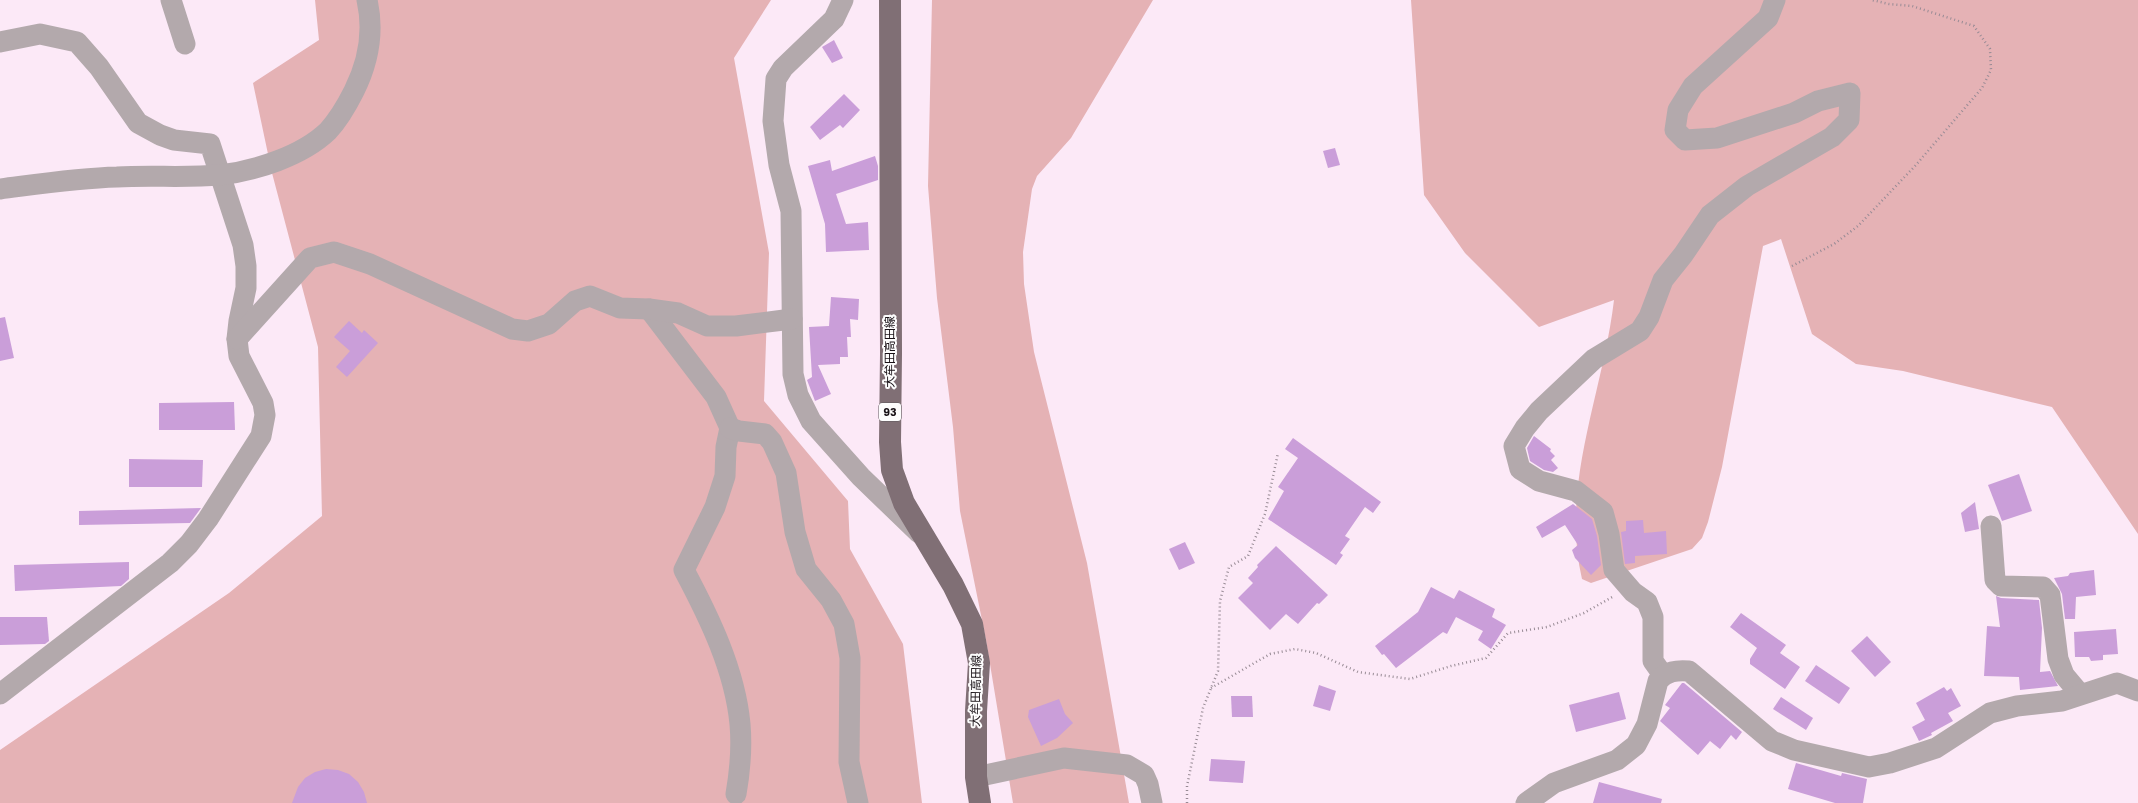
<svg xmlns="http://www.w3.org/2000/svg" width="2138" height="803" font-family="Poppins,'Noto Sans JP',sans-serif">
  <rect width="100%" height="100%" fill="#fce9f7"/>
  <g fill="#e5b2b5">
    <polygon points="315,0 771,0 734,58 769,253 764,401 848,501 850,549 903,644 922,803 0,803 0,750 229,593 322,516 318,347 272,173 253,83 319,40"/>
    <polygon points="932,0 1153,0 1071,138 1037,176 1032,189 1023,252 1024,284 1034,352 1087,563 1129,803 1013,803 986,640 960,511 953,427 937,298 928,186"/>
    <path d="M1411,0H2138V534L2052,407L1903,371L1856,364L1812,334L1781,239L1763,246L1722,467L1708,522L1702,538L1692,549L1591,583L1582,579C1560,484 1603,394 1614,300L1539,327L1465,253L1424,195Z"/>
  </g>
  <g fill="#ca9ed9">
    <polygon points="834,40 843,58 832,63 822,47"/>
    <polygon points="844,94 860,110 843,128 840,125 820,140 810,127"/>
    <polygon points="1335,148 1340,165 1328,168 1323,151"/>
    <polygon points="875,156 878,166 878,180 836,194 846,224 868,222 869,250 826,252 825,224 808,166 830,160 832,171"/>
    <polygon points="831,297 859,299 858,320 850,319 851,337 847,337 848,357 840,357 840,364 818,365 831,394 815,401 807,380 812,377 809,327 829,326"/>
    <polygon points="5,317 14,358 0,361 0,318"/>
    <polygon points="349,321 362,333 364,330 378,343 347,377 336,367 350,351 334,337"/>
    <polygon points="234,402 235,430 159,430 159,403"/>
    <polygon points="1534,436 1551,449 1550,451 1555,456 1551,460 1558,468 1553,472 1544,470 1530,461 1527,448"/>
    <polygon points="1293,438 1381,502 1373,513 1365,507 1345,536 1350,539 1340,553 1343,555 1336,565 1268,519 1284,491 1278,487 1298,458 1285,449"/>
    <polygon points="129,459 203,460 202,487 129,487"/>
    <polygon points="2019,474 2032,511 2002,521 1988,485"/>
    <polygon points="1975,502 1979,529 1965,532 1961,513"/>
    <polygon points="1573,504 1592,519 1597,536 1601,565 1591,575 1575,558 1572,550 1578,545 1565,525 1542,538 1536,527"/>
    <polygon points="201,508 190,523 79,525 79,511"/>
    <polygon points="1643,520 1644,533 1666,531 1667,554 1635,556 1635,563 1625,564 1621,532 1626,531 1626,521"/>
    <polygon points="1185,542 1195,563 1179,570 1169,549"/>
    <polygon points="1276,546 1328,595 1319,604 1317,603 1298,624 1286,614 1270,630 1238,598 1253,583 1248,578 1258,567 1257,565"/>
    <polygon points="129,562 129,579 121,586 15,591 14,565"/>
    <polygon points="2094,570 2096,595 2076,597 2075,619 2065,619 2062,594 2054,578 2068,576 2070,573"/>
    <polygon points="1431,587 1454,599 1459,590 1495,609 1492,617 1506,625 1491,649 1478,640 1483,631 1456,617 1447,634 1443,632 1396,668 1384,654 1382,655 1375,646 1418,612"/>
    <polygon points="1996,596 2001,598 2039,600 2042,628 2040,672 2050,671 2058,686 2020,690 2019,677 1984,676 1987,626 2000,627"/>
    <polygon points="1741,613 1786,645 1780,653 1800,667 1785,689 1750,664 1750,659 1757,648 1730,627"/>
    <polygon points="0,617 47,617 49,641 45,644 0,645"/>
    <polygon points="2116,629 2118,654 2103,655 2103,660 2091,661 2089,657 2075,657 2074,632"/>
    <polygon points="1867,636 1891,662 1875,677 1851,651"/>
    <polygon points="1816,665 1850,688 1839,704 1805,681"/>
    <polygon points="1682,683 1684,683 1742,732 1736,740 1731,735 1720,749 1710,741 1698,755 1660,721 1670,708 1665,705"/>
    <polygon points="1319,685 1336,691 1330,711 1313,706"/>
    <polygon points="1944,687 1947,691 1951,688 1961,706 1948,713 1953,721 1931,733 1932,735 1919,741 1912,727 1925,720 1916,703"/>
    <polygon points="1619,692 1626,719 1576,732 1569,705"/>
    <polygon points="1231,696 1252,696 1253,717 1232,717"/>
    <polygon points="1781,697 1813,718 1806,730 1773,709"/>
    <polygon points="1059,699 1065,714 1073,723 1057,738 1041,746 1028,717 1029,710"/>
    <polygon points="1211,759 1245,761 1243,783 1209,781"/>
    <polygon points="1796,763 1841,776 1842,773 1867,779 1863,803 1835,803 1788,789"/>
    <polygon points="326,769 338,770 349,774 358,782 364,792 367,803 292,803 298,787 305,778 315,772"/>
    <polygon points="1599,782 1662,799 1661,803 1593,803"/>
  </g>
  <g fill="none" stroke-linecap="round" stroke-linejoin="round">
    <g stroke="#988b95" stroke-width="2.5" stroke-dasharray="1 3" stroke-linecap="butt">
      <polyline points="1792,266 1834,244 1858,226 1915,166 1982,88 1991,70 1990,49 1974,26 1912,6 1889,4 1872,0"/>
      <polyline points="1211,688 1270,654 1295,649 1316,653 1358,672 1410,679 1451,666 1486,658 1508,633 1547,627 1584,613 1614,596"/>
      <polyline points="1187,803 1187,786 1203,708 1218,671 1220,601 1229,567 1248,556 1265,514 1278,453"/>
    </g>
    <g stroke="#b3a9ac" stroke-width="21">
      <polyline points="171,0 185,44"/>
      <polyline points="843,0 834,19 783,68 776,79 773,121 779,165 791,211 793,374 798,395 811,421 861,477 919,533"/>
      <polyline points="0,42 40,34 77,42 99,67 138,123 160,135 174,140 210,144 243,245 246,266 246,288 239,321 237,339 239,356 263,403 265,415 261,436 208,519 189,544 170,563 0,694"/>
      <path d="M0,189C39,184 78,178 117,177C151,175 186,178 220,175C255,171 302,156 328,131C339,119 347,105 354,91C368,63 374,31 367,0"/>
      <path d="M649,309L716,397L730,428L726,447L725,476L715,507L684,570C709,617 735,670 740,724C742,747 740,771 736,794"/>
      <polyline points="237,339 310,258 334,252 370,264 512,329 528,331 549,324 575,301 590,296 620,308 649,309 678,313 707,326 736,326 792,319"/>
      <polyline points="730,428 739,431 765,434 772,442 786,473 795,532 806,569 831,600 844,624 850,658 849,762 858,803"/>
      <polyline points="1991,526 1995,580 2001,586 2043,587 2050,595 2058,659 2064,675 2080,694"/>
      <polyline points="1663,675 1653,661 1653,617 1647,602 1633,592 1614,570 1609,534 1603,512 1576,491 1539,481 1520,469 1514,446 1525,428 1539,411 1594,359 1640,331 1649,317 1663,280 1683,255 1710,215 1747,186 1832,137 1849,120 1850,93 1818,101 1794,113 1717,138 1685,140 1675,130 1678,110 1693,86 1768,18 1775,0"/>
      <polyline points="976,777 1064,758 1127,765 1144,775 1148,784 1152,803"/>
      <path d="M1526,803L1554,783L1617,760L1636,745L1647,724L1658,681C1666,671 1677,670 1689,671L1772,741L1794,750L1869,767L1890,763L1936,748L1990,713L2017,706L2062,701L2117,683L2138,691"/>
    </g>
    <polyline stroke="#806f75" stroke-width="22" points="890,0 891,354 890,442 892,470 904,503 953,585 972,624 979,663 976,711 976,777 980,803"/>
  </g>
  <g text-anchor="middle" stroke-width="4" stroke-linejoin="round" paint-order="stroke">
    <rect fill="#fdfdfd" stroke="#5d585c" stroke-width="1" x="879" y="403" width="22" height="18" rx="3"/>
    <g font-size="11" font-weight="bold" fill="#191217">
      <text x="890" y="416">93</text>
    </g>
    <g font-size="12" fill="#191217" stroke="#fdfdfd">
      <text transform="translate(890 352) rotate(-90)" y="4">大牟田高田線</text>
      <text transform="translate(976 691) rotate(-89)" y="4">大牟田高田線</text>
    </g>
  </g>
</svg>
